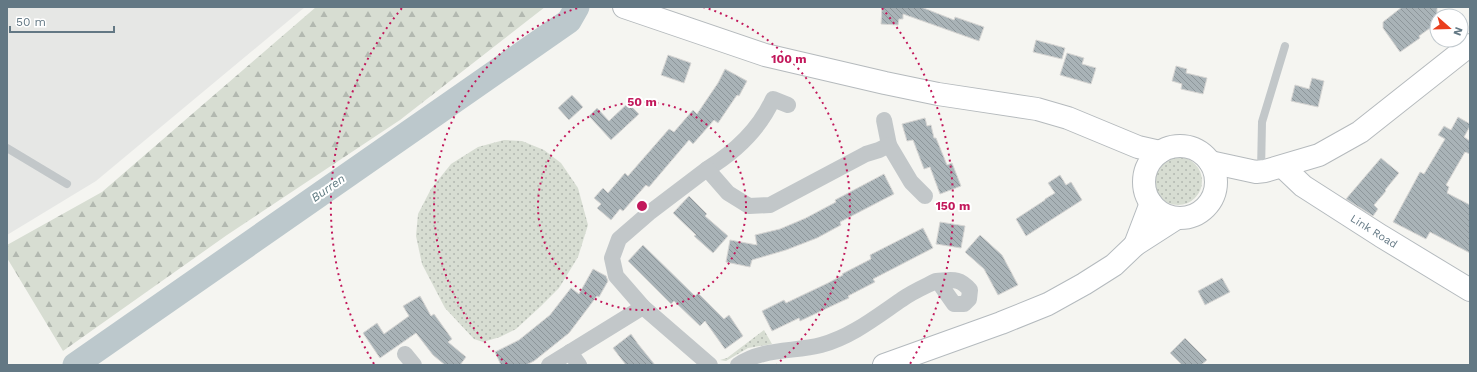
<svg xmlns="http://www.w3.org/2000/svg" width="1477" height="372" font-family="'Work Sans',sans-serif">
  <defs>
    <pattern id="grass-dots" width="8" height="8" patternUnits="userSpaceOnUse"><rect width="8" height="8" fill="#d7ddd2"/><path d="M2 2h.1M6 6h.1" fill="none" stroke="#b2b8b0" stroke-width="1.8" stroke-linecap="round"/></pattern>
    <pattern id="forest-firs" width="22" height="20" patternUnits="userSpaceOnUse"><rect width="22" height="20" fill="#d7ddd2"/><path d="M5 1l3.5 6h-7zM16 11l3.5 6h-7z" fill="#b2b8b0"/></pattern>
    <pattern id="building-back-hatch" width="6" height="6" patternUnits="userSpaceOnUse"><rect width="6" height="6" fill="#a9b3b7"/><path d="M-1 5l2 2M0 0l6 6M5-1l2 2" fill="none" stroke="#8d969a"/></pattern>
  </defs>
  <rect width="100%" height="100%" fill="#f5f5f1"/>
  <polygon fill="#e6e7e5" points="7,7 305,7 96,181 7,235"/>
  <g fill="url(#grass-dots)">
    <polygon points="504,140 522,141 544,150 561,163 578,188 588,225 578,257 559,288 540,307 516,329 500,337 483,342 474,339 445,308 422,264 416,236 418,214 431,189 451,164 478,147"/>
    <circle cx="1178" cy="181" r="24"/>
    <polygon points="764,330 772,344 748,348 726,361 720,360 727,358"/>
  </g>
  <polygon fill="url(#forest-firs)" points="316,7 545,7 400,120 227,235 63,351 7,258 7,245 102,192"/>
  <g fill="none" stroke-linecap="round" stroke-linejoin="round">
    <polyline stroke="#bcc8cc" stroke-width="25" points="75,365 569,21 577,7"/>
  </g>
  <g fill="url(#building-back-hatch)" stroke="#d7d6d4">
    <polygon points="882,7 921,7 954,20 955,17 984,27 979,41 903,14 903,19 899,19 898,25 881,24"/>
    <polygon points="1402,7 1437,7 1437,23 1419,36 1420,38 1400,52 1383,28 1383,22"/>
    <polygon points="1036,40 1065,48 1062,59 1033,52"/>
    <polygon points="1067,53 1084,58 1082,64 1096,68 1091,84 1060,75"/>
    <polygon points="668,55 691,63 684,83 661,75"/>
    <polygon points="1176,66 1187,69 1186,73 1207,78 1203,94 1181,89 1182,84 1172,81"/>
    <polygon points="725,69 747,81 739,96 737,95 718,123 714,120 693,144 689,140 649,187 646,185 623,211 620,209 611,220 597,208 601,204 594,198 603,188 608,193 625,173 628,176 669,129 674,132 693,110 697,114 718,83"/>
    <polygon points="1312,78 1324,81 1318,107 1291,101 1295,85 1309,89"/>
    <polygon points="572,95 583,107 569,120 558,108"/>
    <polygon points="628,103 639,114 611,140 589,116 597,108 609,121"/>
    <polygon points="1458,117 1470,124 1470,126 1464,137 1470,141 1470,154 1465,152 1446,185 1449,187 1447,193 1470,205 1470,253 1430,232 1426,239 1393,222 1420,172 1424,174 1445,139 1438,135 1444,126 1451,130"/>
    <polygon points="925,118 927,126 931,125 934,138 936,138 947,165 952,163 961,186 940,194 930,167 924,169 913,140 907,141 902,124"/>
    <polygon points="1381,158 1399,173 1385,190 1386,191 1374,205 1378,209 1373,216 1346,199"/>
    <polygon points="884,174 894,194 840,222 841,225 817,238 786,250 752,260 750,267 726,262 730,240 757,245 755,235 780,229 806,218 836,202 835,200"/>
    <polygon points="1060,175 1066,185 1071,182 1082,200 1026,236 1016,219 1045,200 1045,199 1055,193 1048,183"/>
    <polygon points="689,196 707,214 705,216 728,236 713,253 694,236 696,235 673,213"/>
    <polygon points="940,222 965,226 961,248 936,244"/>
    <polygon points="923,228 933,248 873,279 875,282 848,296 849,298 838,303 800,321 799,318 772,331 762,311 784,300 786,303 828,283 843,275 842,274 871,259 870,255"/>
    <polygon points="980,235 1002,255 1018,285 998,295 984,269 965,252"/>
    <polygon points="643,245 695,296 698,293 724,319 729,315 743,336 725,349 705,321 700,326 674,301 671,304 628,261"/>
    <polygon points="593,269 606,276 608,281 599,297 597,296 569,333 534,361 526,365 501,365 495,352 519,340 550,315 571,288 579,294"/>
    <polygon points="1222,278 1230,292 1205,305 1198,291"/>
    <polygon points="420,296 431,316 434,314 452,339 448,342 466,357 460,365 445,365 433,355 416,333 380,358 363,333 377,323 384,334 409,316 403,306"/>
    <polygon points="631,334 638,344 655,365 626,365 613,348"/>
    <polygon points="1185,338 1207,360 1201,365 1182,365 1170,353"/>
  </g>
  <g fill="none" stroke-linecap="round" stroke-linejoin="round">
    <defs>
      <g id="secondary">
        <polyline points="1283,167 1303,186 1381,236 1470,290"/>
        <polyline points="1135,245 1151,203"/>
        <polyline points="884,365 1001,323 1048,304 1084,284 1114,265 1135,245 1177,218"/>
      </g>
      <g id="primary">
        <polyline points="624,7 765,55 885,83 938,94 1037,109 1068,118 1138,147 1160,152"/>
        <circle cx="1180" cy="182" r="36"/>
        <polyline points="1210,162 1256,172 1265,171 1319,155 1360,132 1470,45"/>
      </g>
    </defs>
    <use href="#secondary" stroke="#b4babe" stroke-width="24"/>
    <use href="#primary" stroke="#b5babd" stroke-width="24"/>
    <g stroke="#c2c7c9" stroke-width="8">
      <polyline points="7,148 67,184"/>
      <polyline points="1261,171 1262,122 1285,46"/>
    </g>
    <g stroke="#c2c7c9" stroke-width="16">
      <polyline points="884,120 889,145"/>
      <path d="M707,169C735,152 759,130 773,99L788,105"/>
      <polyline points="570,352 579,365"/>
      <polyline points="405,354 414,365"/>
      <polyline points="549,365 643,307"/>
      <polyline points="710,365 643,307 616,276 612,258 619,239 649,213 707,169 728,193 749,206 770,205 866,154 879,150 889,145 911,182 925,196"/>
      <path d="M738,365C762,348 794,352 821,345C851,337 876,317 901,300C912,292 924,287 936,281C952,280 959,277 970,290L969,299L964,304H954L942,287V281"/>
    </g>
    <use href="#secondary" stroke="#fff" stroke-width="22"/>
    <use href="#primary" stroke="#fff" stroke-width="22"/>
  </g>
  <g fill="none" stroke="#c2185b" stroke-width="2" stroke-dasharray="2 4">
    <circle cx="642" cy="206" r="104"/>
    <path d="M507 364A208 208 0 0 1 581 7M703 7A208 208 0 0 1 777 364"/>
    <path d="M374 364A311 311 0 0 1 402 8M882 8A311 311 0 0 1 910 364"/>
  </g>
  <g text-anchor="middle" stroke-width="4" stroke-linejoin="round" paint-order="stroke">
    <g font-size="11" fill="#637884" stroke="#fff">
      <text transform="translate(1374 231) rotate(32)" y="4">Link Road</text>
    </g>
    <g font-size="12" font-style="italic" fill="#5f7a81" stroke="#fff">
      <text transform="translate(328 188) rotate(-35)" y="4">Burren</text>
    </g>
  </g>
  <circle cx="642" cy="206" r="6" fill="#c2185b" stroke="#fff" stroke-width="2"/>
  <g font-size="12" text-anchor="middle" font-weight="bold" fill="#c2185b" stroke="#fff" stroke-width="4" stroke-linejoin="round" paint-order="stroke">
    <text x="789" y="63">100 m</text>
    <text x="642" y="106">50 m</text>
    <text x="953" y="210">150 m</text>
  </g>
  <rect width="1477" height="372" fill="none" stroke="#637884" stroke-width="16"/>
  <g transform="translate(1449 28) rotate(110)"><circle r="19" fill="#ffffff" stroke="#c1c9ce"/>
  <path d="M0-3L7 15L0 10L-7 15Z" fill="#ea3e1d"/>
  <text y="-6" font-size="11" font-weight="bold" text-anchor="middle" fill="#637884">N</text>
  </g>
  <path d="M10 26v6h104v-6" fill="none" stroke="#637884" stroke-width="2"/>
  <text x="16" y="26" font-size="12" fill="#637884" stroke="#ffffff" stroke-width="3" paint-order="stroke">50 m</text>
</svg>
